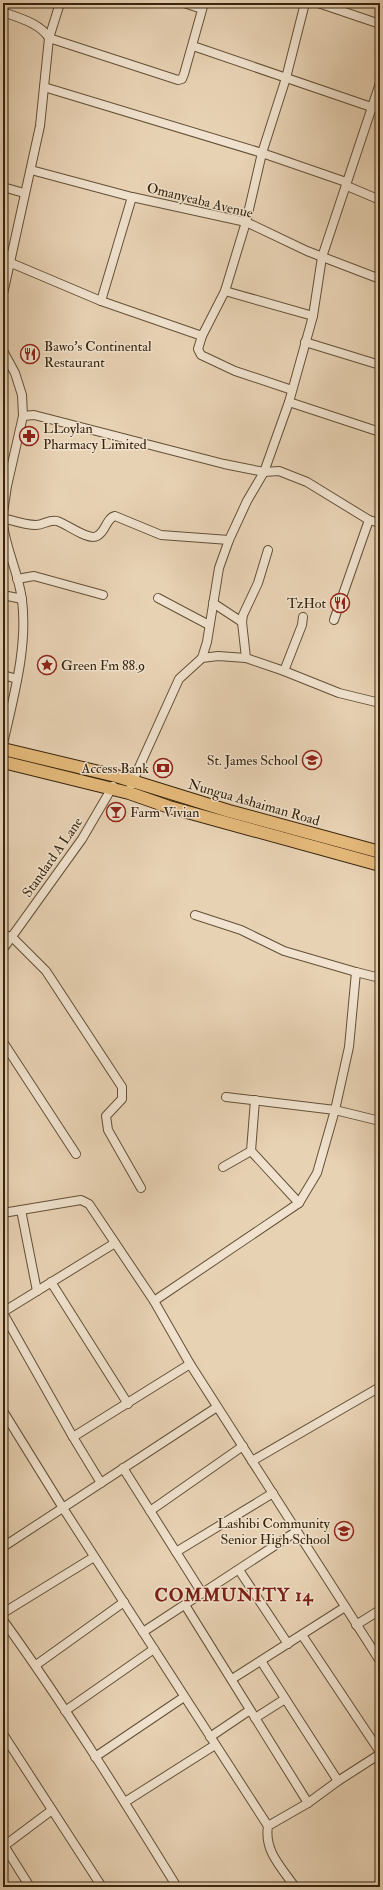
<svg xmlns="http://www.w3.org/2000/svg" width="383" height="1890" font-family="'IM FELL Double Pica',serif">
  <rect width="100%" height="100%" fill="#e8d2b4"/>
  <filter id="stains"><feTurbulence type="fractalNoise" baseFrequency=".005" numOctaves="4"/><feColorMatrix values="0 0 0 0 .2 0 0 0 0 .09 0 0 0 0 .02 0 0 0 .5 -.17"/></filter>
  <radialGradient id="worn" r=".72"><stop offset=".6" stop-color="#630" stop-opacity="0"/><stop offset="1" stop-color="#630" stop-opacity=".3"/></radialGradient>
  <g fill="none" stroke-linecap="round" stroke-linejoin="round">
    <defs>
      <g id="street">
        <polyline points="184,3 202,9"/>
        <polyline points="318,3 380,24"/>
        <path d="M3,12C19,18 40,23 49,38L178,80L182,79L184,74L204,3"/>
        <polyline points="193,46 380,110"/>
        <polyline points="44,87 262,153 346,182"/>
        <polyline points="31,170 132,197 246,222 307,251 380,279"/>
        <polyline points="347,186 380,200"/>
        <polyline points="3,187 24,193"/>
        <polyline points="3,261 11,263 101,301 202,336"/>
        <polyline points="225,291 313,316"/>
        <polyline points="3,294 40,126 49,38 60,3"/>
        <polyline points="101,301 132,197"/>
        <polyline points="305,342 380,365"/>
        <polyline points="3,351 15,373 22,395 23,416 7,486 3,513"/>
        <polyline points="292,390 235,371 201,355 198,349 202,336 225,291 246,222 262,153 286,78 305,3"/>
        <polyline points="289,402 380,432"/>
        <polyline points="23,416 34,415 224,464 264,472 279,471 307,482 369,520 380,523"/>
        <path d="M3,518C14,521 26,525 36,525C44,525 49,519 57,521C67,524 88,541 97,536C106,532 106,518 115,516L161,535L229,540"/>
        <path d="M3,524C6,550 19,574 22,600C28,648 13,698 3,744"/>
        <polyline points="17,579 34,576 103,595"/>
        <polyline points="3,595 22,599"/>
        <polyline points="158,598 209,625"/>
        <polyline points="213,603 242,622"/>
        <polyline points="334,620 369,520"/>
        <polyline points="202,658 207,642 219,568 229,540 247,501 264,472 289,402 313,316 322,257 380,83"/>
        <polyline points="246,658 242,622 243,615 258,583 268,550"/>
        <polyline points="284,671 302,625 303,617"/>
        <polyline points="3,675 17,679"/>
        <polyline points="131,785 179,679 202,658 218,656 246,658 284,671 339,693 380,703"/>
        <polyline points="195,915 241,930 284,951 356,972"/>
        <polyline points="3,935 12,937 46,971 122,1087 122,1099 106,1116 108,1130 141,1188"/>
        <polyline points="3,949 82,839 113,786"/>
        <polyline points="3,1042 76,1154"/>
        <polyline points="226,1097 335,1110 380,1121"/>
        <polyline points="251,1151 299,1203"/>
        <polyline points="223,1167 251,1151 255,1100"/>
        <polyline points="21,1210 37,1291"/>
        <polyline points="3,1213 81,1200 89,1204 154,1301 190,1364 380,1661"/>
        <polyline points="51,1282 128,1404"/>
        <polyline points="154,1301 299,1203 317,1173 335,1110 349,1047 356,972 380,978"/>
        <polyline points="3,1312 115,1243"/>
        <polyline points="3,1313 73,1437 101,1483"/>
        <polyline points="3,1411 63,1508 268,1826"/>
        <polyline points="73,1437 190,1364"/>
        <polyline points="252,1461 380,1387"/>
        <polyline points="123,1468 202,1593"/>
        <polyline points="150,1511 243,1446"/>
        <polyline points="3,1547 217,1407"/>
        <polyline points="176,1552 273,1493"/>
        <polyline points="239,1570 288,1644"/>
        <polyline points="185,1605 308,1803"/>
        <polyline points="3,1613 94,1557"/>
        <path d="M3,1620C65,1706 121,1796 177,1887"/>
        <polyline points="356,1625 380,1610"/>
        <polyline points="143,1632 297,1531"/>
        <polyline points="302,1635 380,1752"/>
        <polyline points="261,1661 338,1781"/>
        <polyline points="36,1665 124,1602"/>
        <polyline points="232,1679 345,1607"/>
        <polyline points="65,1711 154,1649"/>
        <polyline points="255,1718 285,1699"/>
        <polyline points="3,1734 102,1887"/>
        <polyline points="210,1737 250,1710"/>
        <polyline points="95,1757 184,1697"/>
        <polyline points="125,1802 215,1745"/>
        <polyline points="3,1844 30,1887"/>
        <polyline points="4,1846 52,1810"/>
        <path d="M295,1887C281,1867 264,1851 268,1826L308,1803L338,1781L380,1754"/>
      </g>
      <g id="primary">
        <polyline points="3,749 116,776 229,811 380,852"/>
        <polyline points="3,762 129,793 169,807 380,865"/>
      </g>
    </defs>
    <use href="#street" stroke="#635036" stroke-width="10"/>
    <use href="#primary" stroke="#37240c" stroke-width="14"/>
    <use href="#street" stroke="#f0e2ce" stroke-width="8"/>
    <use href="#primary" stroke="#e4b97a" stroke-width="12"/>
  </g>
  <defs>
    <symbol id="restaurant-ring" viewBox="-11 -11 22 22"><circle r="9.5" fill="#f0e2ce" stroke="#8f2418" stroke-width="1.5"/><path d="M-5-6h1v4h1v-4h1v4h1v-4h1v5L-1.5 .5V6h-2V.5L-5-1ZM5-6V6H3V1.5H1.5Q1.5-4 5-6Z" fill="#8f2418"/></symbol>
    <symbol id="pharmacy-ring" viewBox="-11 -11 22 22"><circle r="9.5" fill="#f0e2ce" stroke="#8f2418" stroke-width="1.5"/><path d="M-2-6h4v4h4v4h-4v4h-4v-4h-4v-4h4Z" fill="#8f2418"/></symbol>
    <symbol id="sight-ring" viewBox="-11 -11 22 22"><circle r="9.5" fill="#f0e2ce" stroke="#8f2418" stroke-width="1.5"/><path d="M0-6L1.8-2.2L6-1.7L2.9 1.2L3.7 5.4L0 3.3L-3.7 5.4L-2.9 1.2L-6-1.7L-1.8-2.2Z" fill="#8f2418"/></symbol>
    <symbol id="school-ring" viewBox="-11 -11 22 22"><circle r="9.5" fill="#f0e2ce" stroke="#8f2418" stroke-width="1.5"/><path d="M0-5L7-2L0 1L-7-2ZM-4 1L0 2.5L4 1V4Q0 6-4 4Z" fill="#8f2418"/></symbol>
    <symbol id="bank-ring" viewBox="-11 -11 22 22"><circle r="9.5" fill="#f0e2ce" stroke="#8f2418" stroke-width="1.5"/><path d="M-6-4H6V4H-6ZM0-2.3a2.3 2.3 0 1 0 0 4.6a2.3 2.3 0 1 0 0-4.6Z" fill="#8f2418"/></symbol>
    <symbol id="bar-ring" viewBox="-11 -11 22 22"><circle r="9.5" fill="#f0e2ce" stroke="#8f2418" stroke-width="1.5"/><path d="M-6-5H6L.8 .8V4.5H3.5V6h-7V4.5H-.8V.8Z" fill="#8f2418"/></symbol>
  </defs>
  <g fill-rule="evenodd">
    <use href="#restaurant-ring" x="19" y="343" width="22" height="22"/>
    <use href="#pharmacy-ring" x="18" y="425" width="22" height="22"/>
    <use href="#restaurant-ring" x="329" y="592" width="22" height="22"/>
    <use href="#sight-ring" x="36" y="654" width="22" height="22"/>
    <use href="#school-ring" x="301" y="749" width="22" height="22"/>
    <use href="#bank-ring" x="152" y="757" width="22" height="22"/>
    <use href="#bar-ring" x="105" y="801" width="22" height="22"/>
    <use href="#school-ring" x="333" y="1520" width="22" height="22"/>
  </g>
  <g text-anchor="middle" stroke-width="3" stroke-linejoin="round" paint-order="stroke">
    <g font-size="14" fill="#37240c" stroke="#f0e2ce">
      <text transform="translate(200 200) rotate(14)" y="5">Omanyeaba Avenue</text>
      <text transform="translate(254 802) rotate(16)" y="5">Nungua Ashaiman Road</text>
      <text transform="translate(52 857) rotate(-55)" y="5">Standard A Lane</text>
    </g>
    <g font-size="14" fill="#37240c" stroke="#f0e2ce" text-anchor="start">
      <text x="44" y="351">Bawo's Continental<tspan x="44" dy="16">Restaurant</tspan></text>
      <text x="43" y="433">LLoylan<tspan x="43" dy="16">Pharmacy Limited</tspan></text>
      <text x="326" y="608" text-anchor="end">TzHot</text>
      <text x="61" y="670">Green Fm 88.9</text>
      <text x="298" y="765" text-anchor="end">St. James School</text>
      <text x="149" y="773" text-anchor="end">Access Bank</text>
      <text x="130" y="817">Farm Vivian</text>
      <text x="330" y="1528" text-anchor="end">Lashibi Community<tspan x="330" dy="16">Senior High School</tspan></text>
    </g>
    <g font-size="18" font-weight="bold" letter-spacing="1" fill="#7a1f14" stroke="#f0e2ce">
      <text x="234" y="1601">COMMUNITY 14</text>
    </g>
  </g>
  <rect width="383" height="1890" fill="none" stroke="#e8d2b4" stroke-width="16"/>
  <rect x="4" y="4" width="375" height="1882" fill="none" stroke="#37240c" stroke-width="2"/>
  <rect x="8" y="8" width="367" height="1874" fill="none" stroke="#37240c"/>
  <rect width="100%" height="100%" filter="url(#stains)"/>
  <rect width="100%" height="100%" fill="url(#worn)"/>
</svg>
